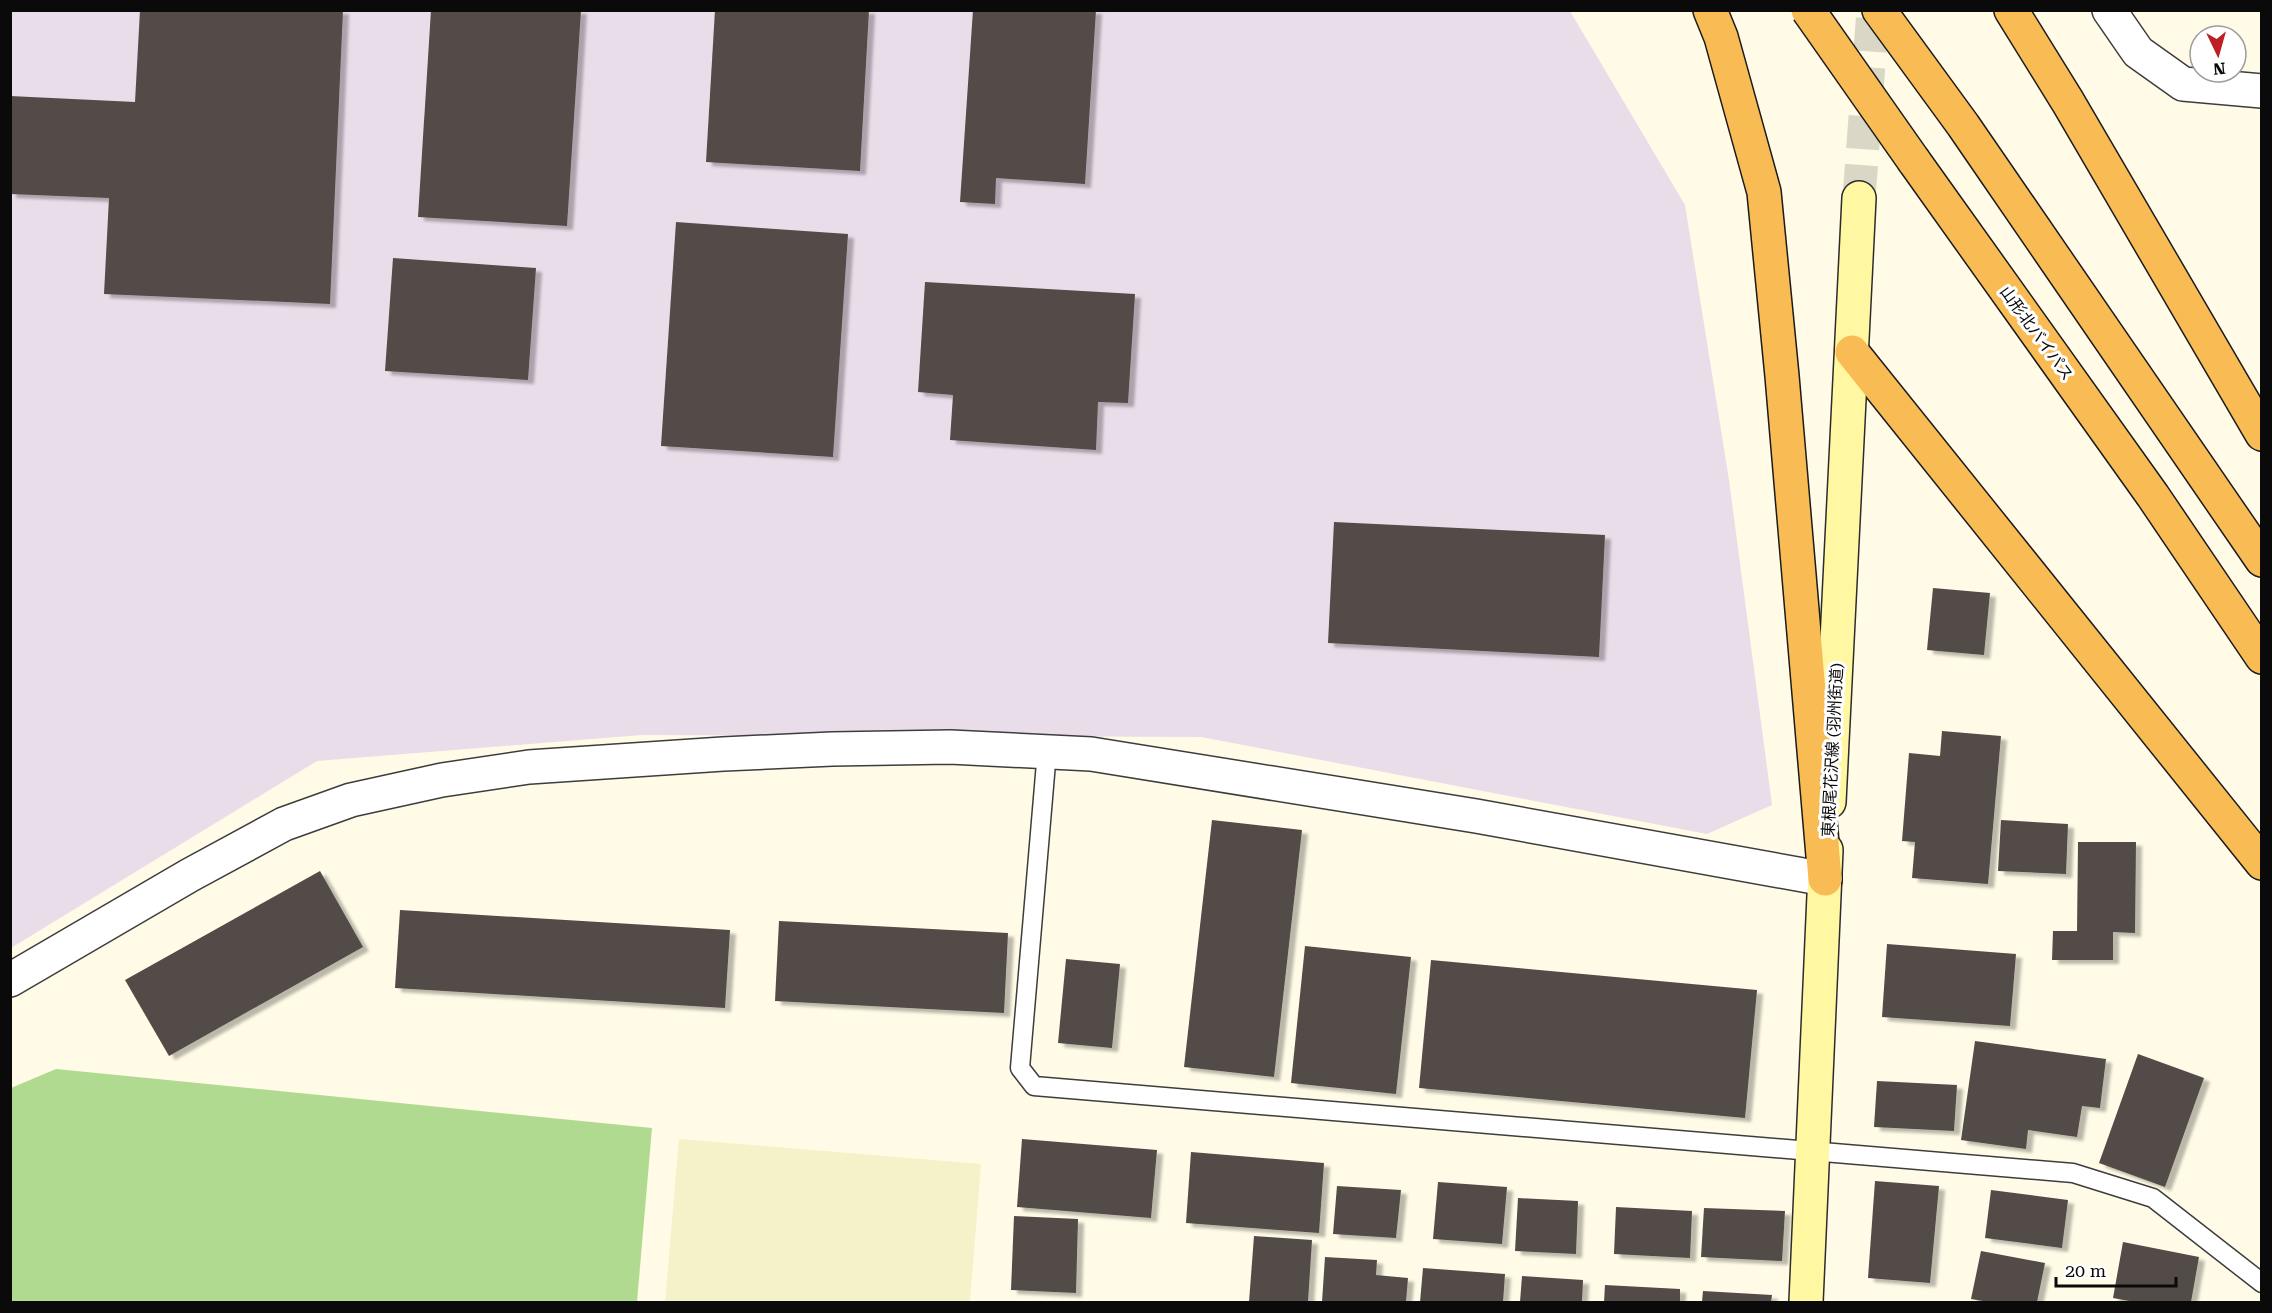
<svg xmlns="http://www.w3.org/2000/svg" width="2272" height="1313" font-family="'Roboto Serif','Noto Sans JP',serif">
  <defs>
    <filter id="shadow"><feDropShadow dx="6" dy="4" stdDeviation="1.5" flood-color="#0004"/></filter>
  </defs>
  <rect width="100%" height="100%" fill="#fffbe7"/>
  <polygon fill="#e9ddea" points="11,11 1570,11 1685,205 1729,480 1772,805 1707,834 1201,737 642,735 317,761 11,948"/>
  <polygon fill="#f4f2c8" points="679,1139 981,1164 970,1302 665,1302"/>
  <polygon fill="#b0da90" points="56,1069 652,1128 637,1302 11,1302 11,1088"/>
  <g fill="#534b46" filter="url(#shadow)">
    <polygon points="140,10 343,10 330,304 104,294 109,198 10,194 10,96 135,102"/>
    <polygon points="431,10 581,10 567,226 418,217"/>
    <polygon points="715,10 869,10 860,171 706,162"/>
    <polygon points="973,10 1096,10 1085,184 996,178 995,204 960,202"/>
    <polygon points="676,222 848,234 833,457 661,446"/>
    <polygon points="393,258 536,268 528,380 385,371"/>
    <polygon points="925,282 1135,294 1128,403 1098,402 1096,450 950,440 953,395 918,392"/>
    <polygon points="1334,522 1605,535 1599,657 1328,643"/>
    <polygon points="1933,588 1990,593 1984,655 1927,650"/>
    <polygon points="1942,731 2001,736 1988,884 1912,878 1915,842 1902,841 1909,753 1940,756"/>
    <polygon points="1212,820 1302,830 1274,1077 1184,1067"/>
    <polygon points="2001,820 2068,824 2066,874 1998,871"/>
    <polygon points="2078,842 2136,842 2135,933 2113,932 2113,960 2052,960 2053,931 2077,931"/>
    <polygon points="320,871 363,947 169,1056 125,980"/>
    <polygon points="400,910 730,930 725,1008 395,988"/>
    <polygon points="779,921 1008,933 1004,1013 775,1001"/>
    <polygon points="1887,944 2016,954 2010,1026 1882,1017"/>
    <polygon points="1305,946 1411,957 1396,1094 1291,1083"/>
    <polygon points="1066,959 1120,964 1112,1048 1058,1043"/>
    <polygon points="1431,960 1757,990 1745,1118 1419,1088"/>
    <polygon points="1975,1041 2106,1059 2100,1108 2082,1106 2077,1137 2028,1130 2026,1149 1961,1140"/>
    <polygon points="2138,1054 2204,1078 2165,1187 2099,1163"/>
    <polygon points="1877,1081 1957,1085 1954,1131 1874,1127"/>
    <polygon points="1022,1139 1157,1150 1151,1218 1017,1207"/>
    <polygon points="1191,1152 1324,1163 1319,1233 1186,1223"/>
    <polygon points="1875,1181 1939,1186 1930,1283 1868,1278"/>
    <polygon points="1438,1182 1507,1187 1502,1244 1433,1239"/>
    <polygon points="1337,1186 1401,1190 1396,1238 1333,1234"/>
    <polygon points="1991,1190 2068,1200 2062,1248 1985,1238"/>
    <polygon points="1518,1198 1578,1201 1576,1254 1515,1251"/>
    <polygon points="1616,1207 1692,1211 1690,1258 1614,1254"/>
    <polygon points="1704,1208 1785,1211 1782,1261 1701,1257"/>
    <polygon points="1014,1216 1078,1219 1076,1293 1011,1290"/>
    <polygon points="1254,1236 1312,1240 1308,1302 1249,1302"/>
    <polygon points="2123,1242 2199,1257 2191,1302 2135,1302 2113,1298"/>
    <polygon points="1981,1251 2045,1263 2037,1302 1989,1302 1971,1299"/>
    <polygon points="1325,1257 1377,1260 1376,1275 1408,1278 1406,1302 1322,1302"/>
    <polygon points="1423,1268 1505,1274 1503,1302 1420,1302"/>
    <polygon points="1522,1276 1583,1280 1582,1302 1520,1302"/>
    <polygon points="1605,1285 1680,1289 1680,1302 1604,1302"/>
    <polygon points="1703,1291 1772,1295 1771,1302 1702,1302"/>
  </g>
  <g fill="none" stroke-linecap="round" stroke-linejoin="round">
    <polyline stroke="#dad7c6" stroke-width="33" stroke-dasharray="33 16" stroke-linecap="butt" points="1859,198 1873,10"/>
    <defs>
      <polyline id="service" points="1047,751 1020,1068 1034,1086 2073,1173 2153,1198 2262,1283"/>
      <g id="minor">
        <polyline points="2109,10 2138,52 2183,84 2262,91"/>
        <polyline points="10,980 190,875 284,824 351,800 442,780 529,767 723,754 832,749 950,747 1091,754 1476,816 1825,879"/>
      </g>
      <g id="secondary">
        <polyline points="1829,802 1859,198"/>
        <polyline points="1806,1302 1826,850"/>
      </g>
      <g id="trunk">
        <polyline points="1710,10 1721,37 1764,192 1782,376 1825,879"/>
        <polyline points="1879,10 1963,125 2262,560"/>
        <polyline points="2011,10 2068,102 2262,434"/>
        <polyline points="1914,161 2153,496 2262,657"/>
        <polyline points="1852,352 2262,863"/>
      </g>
    </defs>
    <use href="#service" stroke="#3d3d3d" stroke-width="21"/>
    <use href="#minor" stroke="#3d3d3d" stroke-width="36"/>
    <use href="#secondary" stroke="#2c2c2c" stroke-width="36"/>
    <use href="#trunk" stroke="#1b1b1b" stroke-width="36"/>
    <use href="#service" stroke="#fff" stroke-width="18"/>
    <use href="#minor" stroke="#fff" stroke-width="33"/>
    <use href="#secondary" stroke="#fff7a2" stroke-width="33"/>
    <use href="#trunk" stroke="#f9bc54" stroke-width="33"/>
    <defs>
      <polyline id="trunk-bridge" points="1808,10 1914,161"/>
    </defs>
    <use href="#trunk-bridge" stroke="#1b1b1b" stroke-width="36" stroke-linecap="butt"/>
    <use href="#trunk-bridge" stroke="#f9bc54" stroke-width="33"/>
  </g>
  <g text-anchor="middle" stroke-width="6" stroke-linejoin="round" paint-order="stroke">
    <g font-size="16" fill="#0a0a0a" stroke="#fff">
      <text transform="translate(2037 333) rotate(54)" y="6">山形北バイパス</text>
      <text transform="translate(1832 750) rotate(-87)" y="6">東根尾花沢線 (羽州街道)</text>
    </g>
  </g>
  <rect width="2272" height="1313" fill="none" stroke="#0a0a0a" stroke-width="24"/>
  <g transform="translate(2218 54) rotate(175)"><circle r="28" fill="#ffffff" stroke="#9d9d9d" stroke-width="1.5"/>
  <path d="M0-4.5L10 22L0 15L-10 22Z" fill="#bb2124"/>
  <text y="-9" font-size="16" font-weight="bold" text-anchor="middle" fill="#0a0a0a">N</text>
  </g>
  <path d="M2056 1277v9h120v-9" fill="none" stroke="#0a0a0a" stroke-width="3"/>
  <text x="2065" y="1277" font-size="18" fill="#0a0a0a" stroke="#ffffff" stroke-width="4.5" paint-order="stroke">20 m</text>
</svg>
